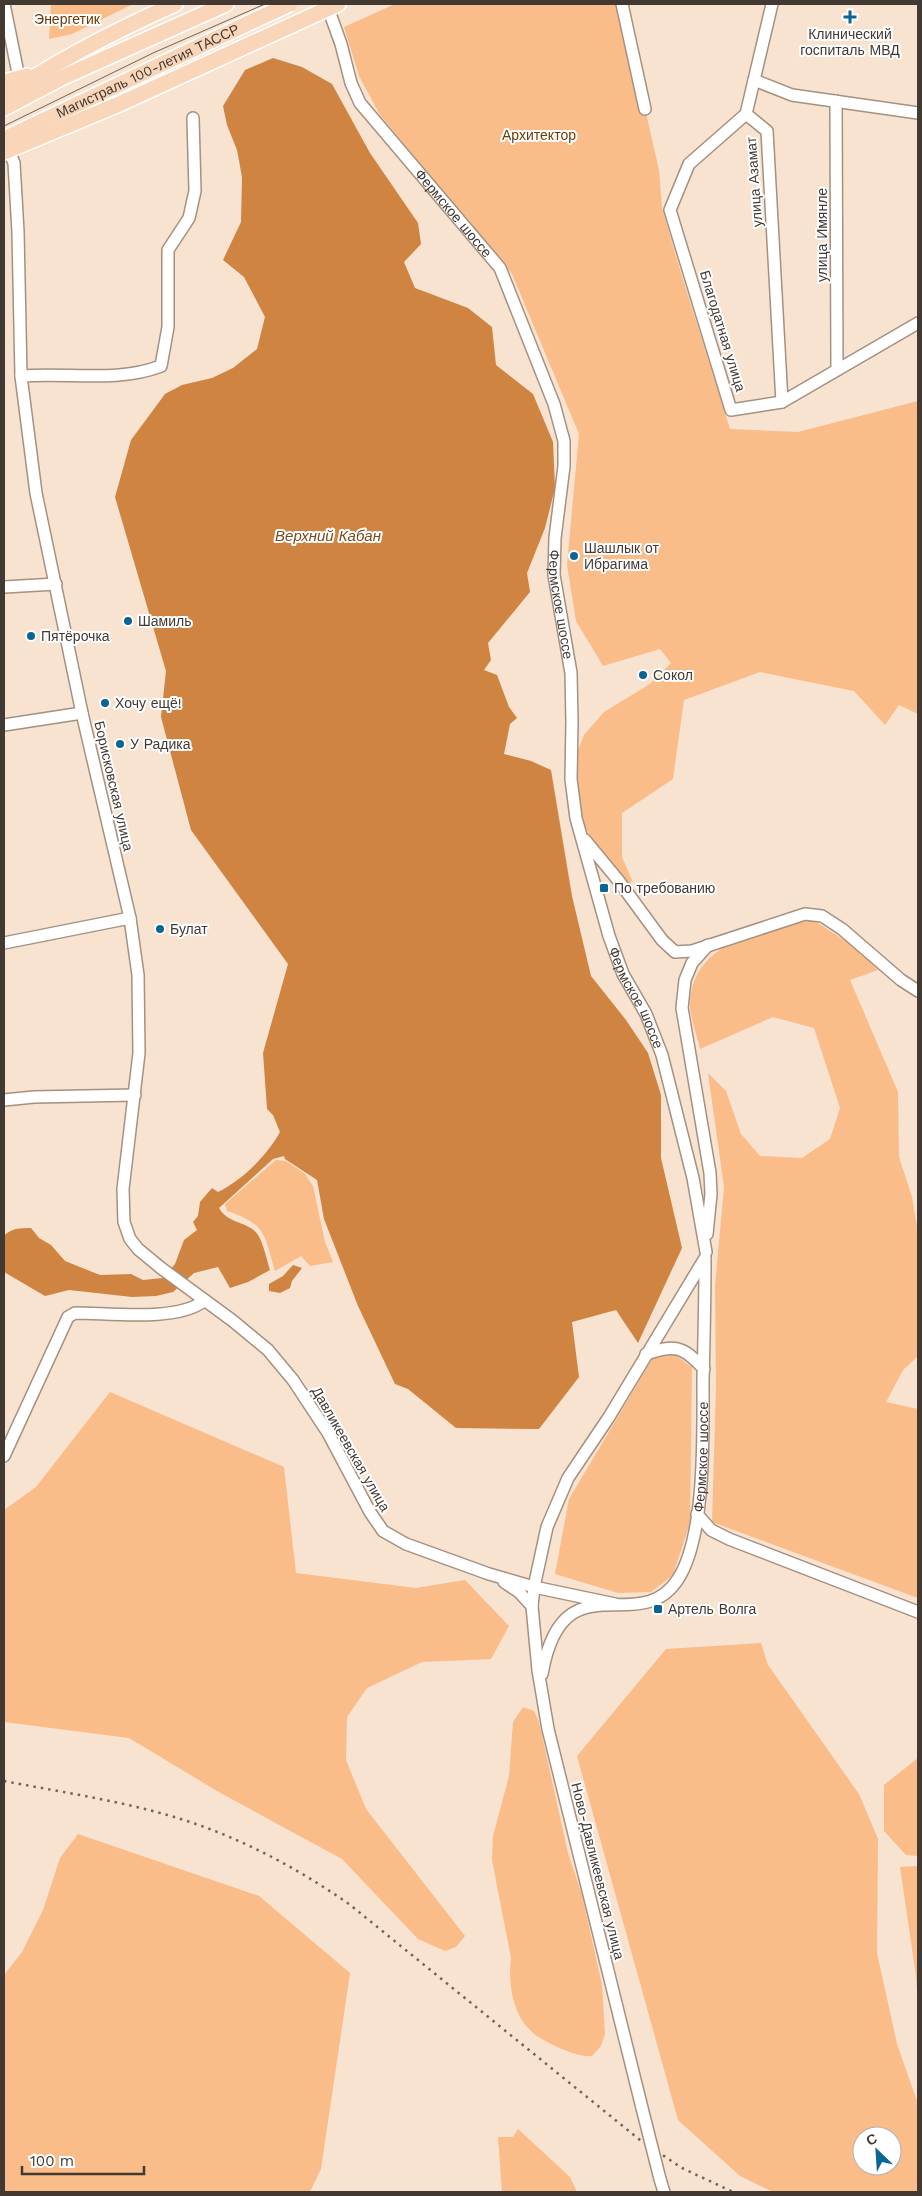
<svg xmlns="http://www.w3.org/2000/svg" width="922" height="2196" font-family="'Work Sans',sans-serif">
  <rect width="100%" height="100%" fill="#f8e2d0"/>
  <g fill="#fabc89" fill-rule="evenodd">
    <polygon points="51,4 133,4 72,34 49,39"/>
    <polygon points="395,4 621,4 659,170 662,208 680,270 730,429 798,432 918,401 918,714 899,705 885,725 854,691 760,672 684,700 673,779 622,813 622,857 632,880 628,891 594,844 580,817 577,778 577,753 584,735 604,712 650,684 671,663 660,649 603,666 576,621 567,565 579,434 512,274 380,115 359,76 344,27"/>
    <path d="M813,920L855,947L878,970L850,980L898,1092L899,1157L912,1197L918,1233V1356L903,1370L886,1402L918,1409V1598L712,1522L716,1387L715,1286L724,1187L708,1073L726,1091L741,1134L760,1156L802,1158L830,1139L840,1108L814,1028L773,1017L700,1049C697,1035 690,1018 690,1003C693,939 764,932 813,920Z"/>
    <path d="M276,1160L286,1161L305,1174L313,1186L325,1242L333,1262L310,1266L301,1256L275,1271C264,1234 266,1224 227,1211L225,1204Z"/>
    <polygon points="674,1354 692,1367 690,1523 673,1575 651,1592 618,1593 555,1574 569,1499 654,1356"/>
    <polygon points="110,1392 284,1467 296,1573 416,1588 465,1580 509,1626 491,1659 422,1662 367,1688 347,1717 346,1760 366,1809 465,1936 456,1947 445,1951 418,1939 342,1859 217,1791 129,1738 4,1722 4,1510 36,1487"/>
    <path d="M761,1643L768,1665L859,1794L878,1839L877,1953L897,2044L918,2104V2192H773L740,2176L678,2120L577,1756L666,1649ZM862,2136H892V2166H862Z"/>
    <path d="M523,1707L534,1711L539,1722L568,1853L582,1895L602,1985L605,2034L601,2046L592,2056C580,2057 571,2052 559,2048C550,2043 537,2038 530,2030C512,2013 508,1981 511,1958L492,1860L493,1836L509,1776L513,1722Z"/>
    <polygon points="918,1758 918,1856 906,1855 884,1831 884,1785"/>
    <polygon points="78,1834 259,1896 350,1973 321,2169 310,2192 4,2192 4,1975 22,1952 43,1910 60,1858"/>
    <polygon points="918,1866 918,2009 916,1976 900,1867"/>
    <polygon points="518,2129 570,2177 577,2192 502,2192 498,2137 513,2137"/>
  </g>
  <g fill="#cf8441">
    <path d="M273,58L302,67L332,84L370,153L418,223L421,244L404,262L415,288L468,308L492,327L496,365L533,394L553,442L555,488L545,528L527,573L530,592L488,643L491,660L484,670L497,675L509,707L517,718L510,724L504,754L531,761L551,770L572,896L591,976L626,1020L648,1053L661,1095V1158L682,1248L638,1343L616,1310L572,1322L579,1377L539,1429L456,1428L408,1389L395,1384L358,1306L324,1219L317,1180L285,1159L284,1156L273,1159L219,1208C229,1225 249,1221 258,1235C263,1242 267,1261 270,1270L248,1282L230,1288L218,1267L194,1273L173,1292L156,1296L132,1297L69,1290L45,1296L4,1272V1236C11,1228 20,1228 31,1228L39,1238L51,1245L65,1261L100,1275L131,1274L143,1280L163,1278L175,1264L184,1240L197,1230L193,1222L198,1216L200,1202L212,1188L218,1192C242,1180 266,1157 280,1132L273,1115L267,1109L263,1053L288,964L191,830L161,717L166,671L115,497L131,440L165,394L182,385L212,378L233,368L257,349L265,317L244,277L223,260L241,222L242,177L237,150L227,125L223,106L245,70Z"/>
    <polygon points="293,1265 302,1268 292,1281 290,1288 280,1293 269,1291 269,1284 283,1276"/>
  </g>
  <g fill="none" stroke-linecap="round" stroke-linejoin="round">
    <defs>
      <g id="minor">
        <polyline points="4,4 19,78"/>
        <polyline points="622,4 645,109"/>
        <polyline points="772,4 746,114 767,131 782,402"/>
        <path id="s1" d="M328,8L341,44L351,83L360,103L500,268L554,404L564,441V466L555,538L554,575L571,673L572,722L571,779L576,818L609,936L623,974L646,1014L662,1055L693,1178L706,1252"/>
        <polyline points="754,80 792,95 918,113"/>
        <polyline points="836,101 837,370"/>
        <polyline points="746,114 689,164 670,210 731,410 782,402 918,323"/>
        <polyline points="9,151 14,163 18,232 21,376 36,493 82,713 130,918 138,975 139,1053 123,1189 124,1222 130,1239 138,1249 161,1268 233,1321 268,1350 293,1380 328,1433 370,1512 383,1531 406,1544 489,1574 534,1587 615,1604"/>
        <path d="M21,376C67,372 117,383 161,366L168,327V250L189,218L195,191L193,118"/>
        <polyline points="4,587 56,584"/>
        <polyline points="4,725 82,713"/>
        <polyline points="585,840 618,880 662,940 675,952 692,951 805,914 822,916 842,929 901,980 918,991"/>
        <polyline points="4,943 130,918"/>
        <polyline points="4,1100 34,1097 135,1095"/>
        <polyline points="707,1234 711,1194 710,1173 682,1008 685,980 692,963 708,945"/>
        <path d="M646,1354C675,1344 683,1346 704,1369"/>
        <path d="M4,1456L68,1317L75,1313C110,1313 176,1322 204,1301"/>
        <polyline points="697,1514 711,1530 729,1539 918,1612"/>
        <polyline points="504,1582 519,1592 532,1606"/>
        <path id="s2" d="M542,1674C563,1556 639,1640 678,1579C706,1536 703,1433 703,1381C704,1341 705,1300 705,1260"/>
        <polyline points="642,2108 548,1729 538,1670 532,1606 534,1587 547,1527 568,1478 609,1417 705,1258"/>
        <polyline points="660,2179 664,2192"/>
      </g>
      <g id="major">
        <polyline points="4,82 27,76"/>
        <path d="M4,97C57,60 115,31 175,4"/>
        <polyline points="4,108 61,78 226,4"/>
        <path id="s3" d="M4,139L255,20"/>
        <polyline points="4,152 117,105 338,4"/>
      </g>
    </defs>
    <use href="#minor" stroke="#a59181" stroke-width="14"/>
    <use href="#major" stroke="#fff" stroke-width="18"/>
    <use href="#minor" stroke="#fff" stroke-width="11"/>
    <use href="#major" stroke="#f9d6b9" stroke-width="15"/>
    <polyline stroke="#70645b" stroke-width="1" points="4,126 153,53 265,4"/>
    <path stroke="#70645b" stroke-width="2.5" stroke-dasharray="2.5 5" stroke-linecap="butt" d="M4,1781C66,1793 130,1802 190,1822C247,1841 300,1870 349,1904L640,2140L682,2168L733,2192"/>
    <defs>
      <polyline id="minor-bridge" points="642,2108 660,2179"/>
      <polyline id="major-bridge" points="255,20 290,4"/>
    </defs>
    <use href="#minor-bridge" stroke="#a59181" stroke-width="14" stroke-linecap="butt"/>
    <use href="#major-bridge" stroke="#fff" stroke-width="18" stroke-linecap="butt"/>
    <use href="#minor-bridge" stroke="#fff" stroke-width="11"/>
    <use href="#major-bridge" stroke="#f9d6b9" stroke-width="15"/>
  </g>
  <g fill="#0a6595" stroke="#fff" stroke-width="2">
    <path d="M847.5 9.5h5v5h5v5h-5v5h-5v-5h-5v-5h5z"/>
    <circle cx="574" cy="556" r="5"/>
    <circle cx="128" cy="621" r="5"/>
    <circle cx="31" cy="636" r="5"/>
    <circle cx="643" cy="675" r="5"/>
    <circle cx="105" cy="703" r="5"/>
    <circle cx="120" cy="744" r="5"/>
    <rect x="599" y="883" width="10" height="10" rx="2.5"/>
    <circle cx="160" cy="929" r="5"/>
    <rect x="653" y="1604" width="10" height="10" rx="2.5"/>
  </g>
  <g text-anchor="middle" stroke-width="4" stroke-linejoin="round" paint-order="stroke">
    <g font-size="14" fill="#6c3b05" stroke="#fff">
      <text x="67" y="24">Энергетик</text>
      <text x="539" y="140">Архитектор</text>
    </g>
    <g font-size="14" fill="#423933" stroke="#fff" text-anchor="start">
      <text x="850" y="39" text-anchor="middle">Клинический<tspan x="850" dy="16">госпиталь МВД</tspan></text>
      <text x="584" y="553">Шашлык от<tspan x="584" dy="16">Ибрагима</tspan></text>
      <text x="138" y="626">Шамиль</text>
      <text x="41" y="641">Пятёрочка</text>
      <text x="653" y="680">Сокол</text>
      <text x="115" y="708">Хочу ещё!</text>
      <text x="130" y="749">У Радика</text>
      <text x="614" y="893">По требованию</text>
      <text x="170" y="934">Булат</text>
      <text x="668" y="1614">Артель Волга</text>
    </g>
    <g font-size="14" fill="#423933" stroke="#fff">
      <text dy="5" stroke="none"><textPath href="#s3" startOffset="159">Магистраль 100-летия ТАССР</textPath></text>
      <text transform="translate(754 182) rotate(-94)" y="5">улица Азамат</text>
      <text dy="5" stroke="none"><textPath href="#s1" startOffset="245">Фермское шоссе</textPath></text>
      <text transform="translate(822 235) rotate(-90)" y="5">улица Имянле</text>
      <text transform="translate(723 331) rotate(73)" y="5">Благодатная улица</text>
      <text dy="5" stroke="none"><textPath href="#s1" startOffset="666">Фермское шоссе</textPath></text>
      <text transform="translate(114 786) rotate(77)" y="5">Борисковская улица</text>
      <text dy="5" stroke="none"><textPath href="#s1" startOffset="1071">Фермское шоссе</textPath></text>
      <text transform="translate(351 1449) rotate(60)" y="5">Давликеевская улица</text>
      <text dy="5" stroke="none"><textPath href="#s2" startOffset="311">Фермское шоссе</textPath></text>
      <text transform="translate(598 1871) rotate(76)" y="5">Ново-Давликеевская улица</text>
    </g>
    <g font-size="15" font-style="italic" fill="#7c4a19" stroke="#fff">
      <text x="328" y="541">Верхний Кабан</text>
    </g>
  </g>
  <rect width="922" height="2196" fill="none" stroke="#423933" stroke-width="10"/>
  <g transform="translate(877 2151) rotate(335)"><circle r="24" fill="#ffffff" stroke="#b3b0ad"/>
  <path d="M0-4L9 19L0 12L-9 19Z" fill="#0a6595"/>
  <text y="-8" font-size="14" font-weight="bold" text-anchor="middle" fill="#423933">С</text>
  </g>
  <path d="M22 2166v8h122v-8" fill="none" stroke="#423933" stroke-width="2.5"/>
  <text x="30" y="2166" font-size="15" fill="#423933" stroke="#ffffff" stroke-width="4" paint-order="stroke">100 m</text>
</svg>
